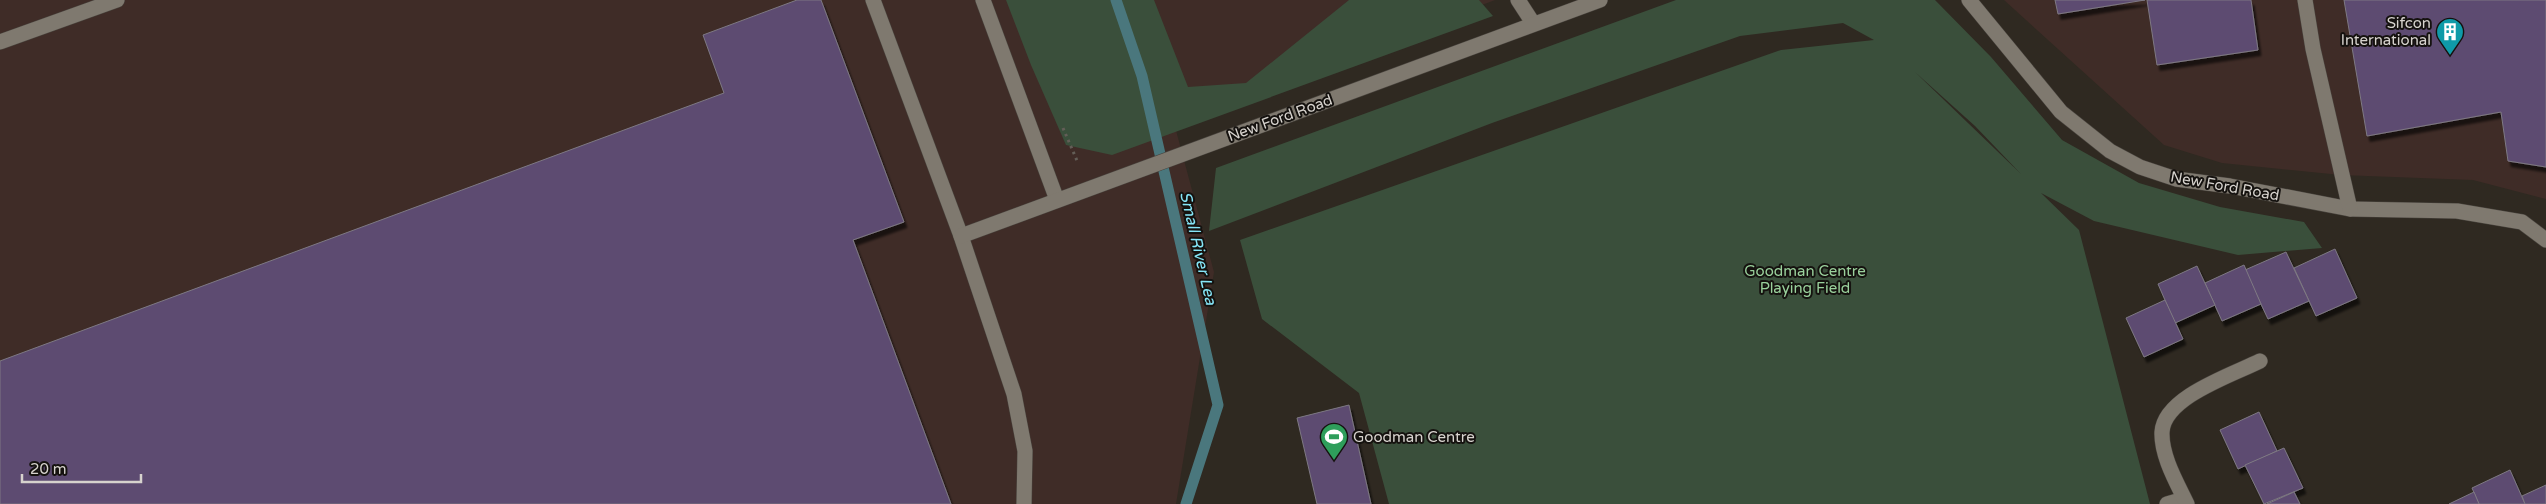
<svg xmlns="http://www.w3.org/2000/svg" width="2546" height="504" font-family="'Varela Round',sans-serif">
  <defs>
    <filter id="shadow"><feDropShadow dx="3" dy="5.5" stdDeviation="1" flood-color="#0009"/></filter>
  </defs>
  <rect width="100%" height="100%" fill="#2f2921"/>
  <g fill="#3f2c27">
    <polygon points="0,0 1495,0 1174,123 1214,272 1176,504 0,504"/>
    <polygon points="2004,0 2546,0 2546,199 2473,180 2341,175 2222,163 2164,145"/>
  </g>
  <g fill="#3a4f3b" fill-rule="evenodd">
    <polygon points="1006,0 1154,0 1188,87 1246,83 1349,0 1479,0 1493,16 1112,155 1066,145 1031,65"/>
    <path d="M1676,0H1935L1991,57L2062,140L2139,183L2220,207L2304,222L2322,248L2238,255L2094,221L2041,193L2079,230L2150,504H1389L1359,393L1262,319L1240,240L1781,50L1874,40L1843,23L1740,36L1492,123L1209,231L1216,168ZM1915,72L1975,126L2021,174Z"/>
  </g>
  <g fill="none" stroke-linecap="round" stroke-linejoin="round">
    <polyline stroke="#4a777d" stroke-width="11" points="1116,0 1142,76 1218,405 1186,504"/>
  </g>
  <g fill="#5d4b71" stroke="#7e7983" filter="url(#shadow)">
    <polygon points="797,0 821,0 904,222 853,240 951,504 0,504 0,361 724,93 703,35"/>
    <polygon points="2055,0 2145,0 2058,14"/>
    <polygon points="2147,0 2251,0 2258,50 2157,65"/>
    <polygon points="2344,0 2546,0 2546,167 2508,161 2501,112 2367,136"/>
    <polygon points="2335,249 2357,298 2316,316 2294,268"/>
    <polygon points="2286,252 2309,301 2268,319 2245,270"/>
    <polygon points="2244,265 2261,304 2222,321 2205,283"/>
    <polygon points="2197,266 2215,305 2175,323 2158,284"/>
    <polygon points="2165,300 2183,339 2144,357 2126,318"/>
    <polygon points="1349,405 1371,504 1317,504 1297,418"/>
    <polygon points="2259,412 2277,451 2238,469 2220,430"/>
    <polygon points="2284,448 2303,488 2264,504 2245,465"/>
    <polygon points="2510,470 2525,504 2479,504 2472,488"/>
    <polygon points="2546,485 2546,504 2525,504 2522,496"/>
    <polygon points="2294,492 2300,504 2267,504"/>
    <polygon points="2474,492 2479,504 2449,504"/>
  </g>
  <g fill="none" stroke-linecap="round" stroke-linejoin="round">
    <defs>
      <g id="minor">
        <polyline points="873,0 961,236 1014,394 1025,451 1024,504"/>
        <polyline points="983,0 1057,200"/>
        <polyline points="1518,0 1533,23"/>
        <polyline points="1969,0 2061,112 2110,151 2140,167 2176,179 2230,186 2350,209 2457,211 2522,222 2546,240"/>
        <polyline points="2305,0 2313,49 2350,209"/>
        <polyline points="0,42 117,0"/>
        <polyline points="961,236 1600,0"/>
        <polyline points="2167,504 2184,499"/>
        <path d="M2187,504C2177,483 2161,456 2162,432C2164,397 2232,375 2260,361"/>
      </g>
    </defs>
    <use href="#minor" stroke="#49443e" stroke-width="16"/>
    <polyline stroke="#635e57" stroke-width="3" stroke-dasharray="2.5 4" stroke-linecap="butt" points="1063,128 1078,163"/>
    <use href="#minor" stroke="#7f796f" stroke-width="15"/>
  </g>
  <defs>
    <symbol id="building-pin" viewBox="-11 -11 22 30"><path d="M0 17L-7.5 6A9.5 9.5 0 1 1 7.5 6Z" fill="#0f9aa8" stroke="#15120f"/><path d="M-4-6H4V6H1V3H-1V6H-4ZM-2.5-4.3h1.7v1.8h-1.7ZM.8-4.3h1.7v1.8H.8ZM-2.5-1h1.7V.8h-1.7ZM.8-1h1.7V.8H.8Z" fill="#fff"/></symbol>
    <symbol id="stadium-pin" viewBox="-11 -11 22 30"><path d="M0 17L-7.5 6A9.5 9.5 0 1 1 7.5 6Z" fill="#2e9e5b" stroke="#15120f"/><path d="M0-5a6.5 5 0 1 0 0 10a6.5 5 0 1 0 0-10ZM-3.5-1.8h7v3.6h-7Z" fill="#fff"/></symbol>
  </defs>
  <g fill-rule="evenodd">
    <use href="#building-pin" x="2434" y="16" width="32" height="43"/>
    <use href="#stadium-pin" x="1318" y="421" width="32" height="43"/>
  </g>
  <g text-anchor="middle" stroke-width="4" stroke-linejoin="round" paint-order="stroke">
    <g font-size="15" fill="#d7d3ce" stroke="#15120f" text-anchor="end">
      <text x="2431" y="28">Sifcon<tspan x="2431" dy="17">International</tspan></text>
      <text x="1353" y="442" text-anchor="start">Goodman Centre</text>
    </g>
    <g font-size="15" fill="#d7d3ce" stroke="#15120f">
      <text transform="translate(1280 118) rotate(-20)" y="5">New Ford Road</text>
      <text transform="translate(2225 186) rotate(10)" y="5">New Ford Road</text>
    </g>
    <g font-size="15" fill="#9ad19c" stroke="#15120f">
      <text x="1805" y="276">Goodman Centre<tspan x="1805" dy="17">Playing Field</tspan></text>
    </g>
    <g font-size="16" font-style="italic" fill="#86e5f7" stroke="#15120f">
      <text transform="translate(1199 248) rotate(77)" y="6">Small River Lea</text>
    </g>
  </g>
  <path d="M22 474v8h119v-8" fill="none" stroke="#d7d3ce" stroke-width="2.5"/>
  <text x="30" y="474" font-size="15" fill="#d7d3ce" stroke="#15120f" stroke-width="4" paint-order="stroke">20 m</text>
</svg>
